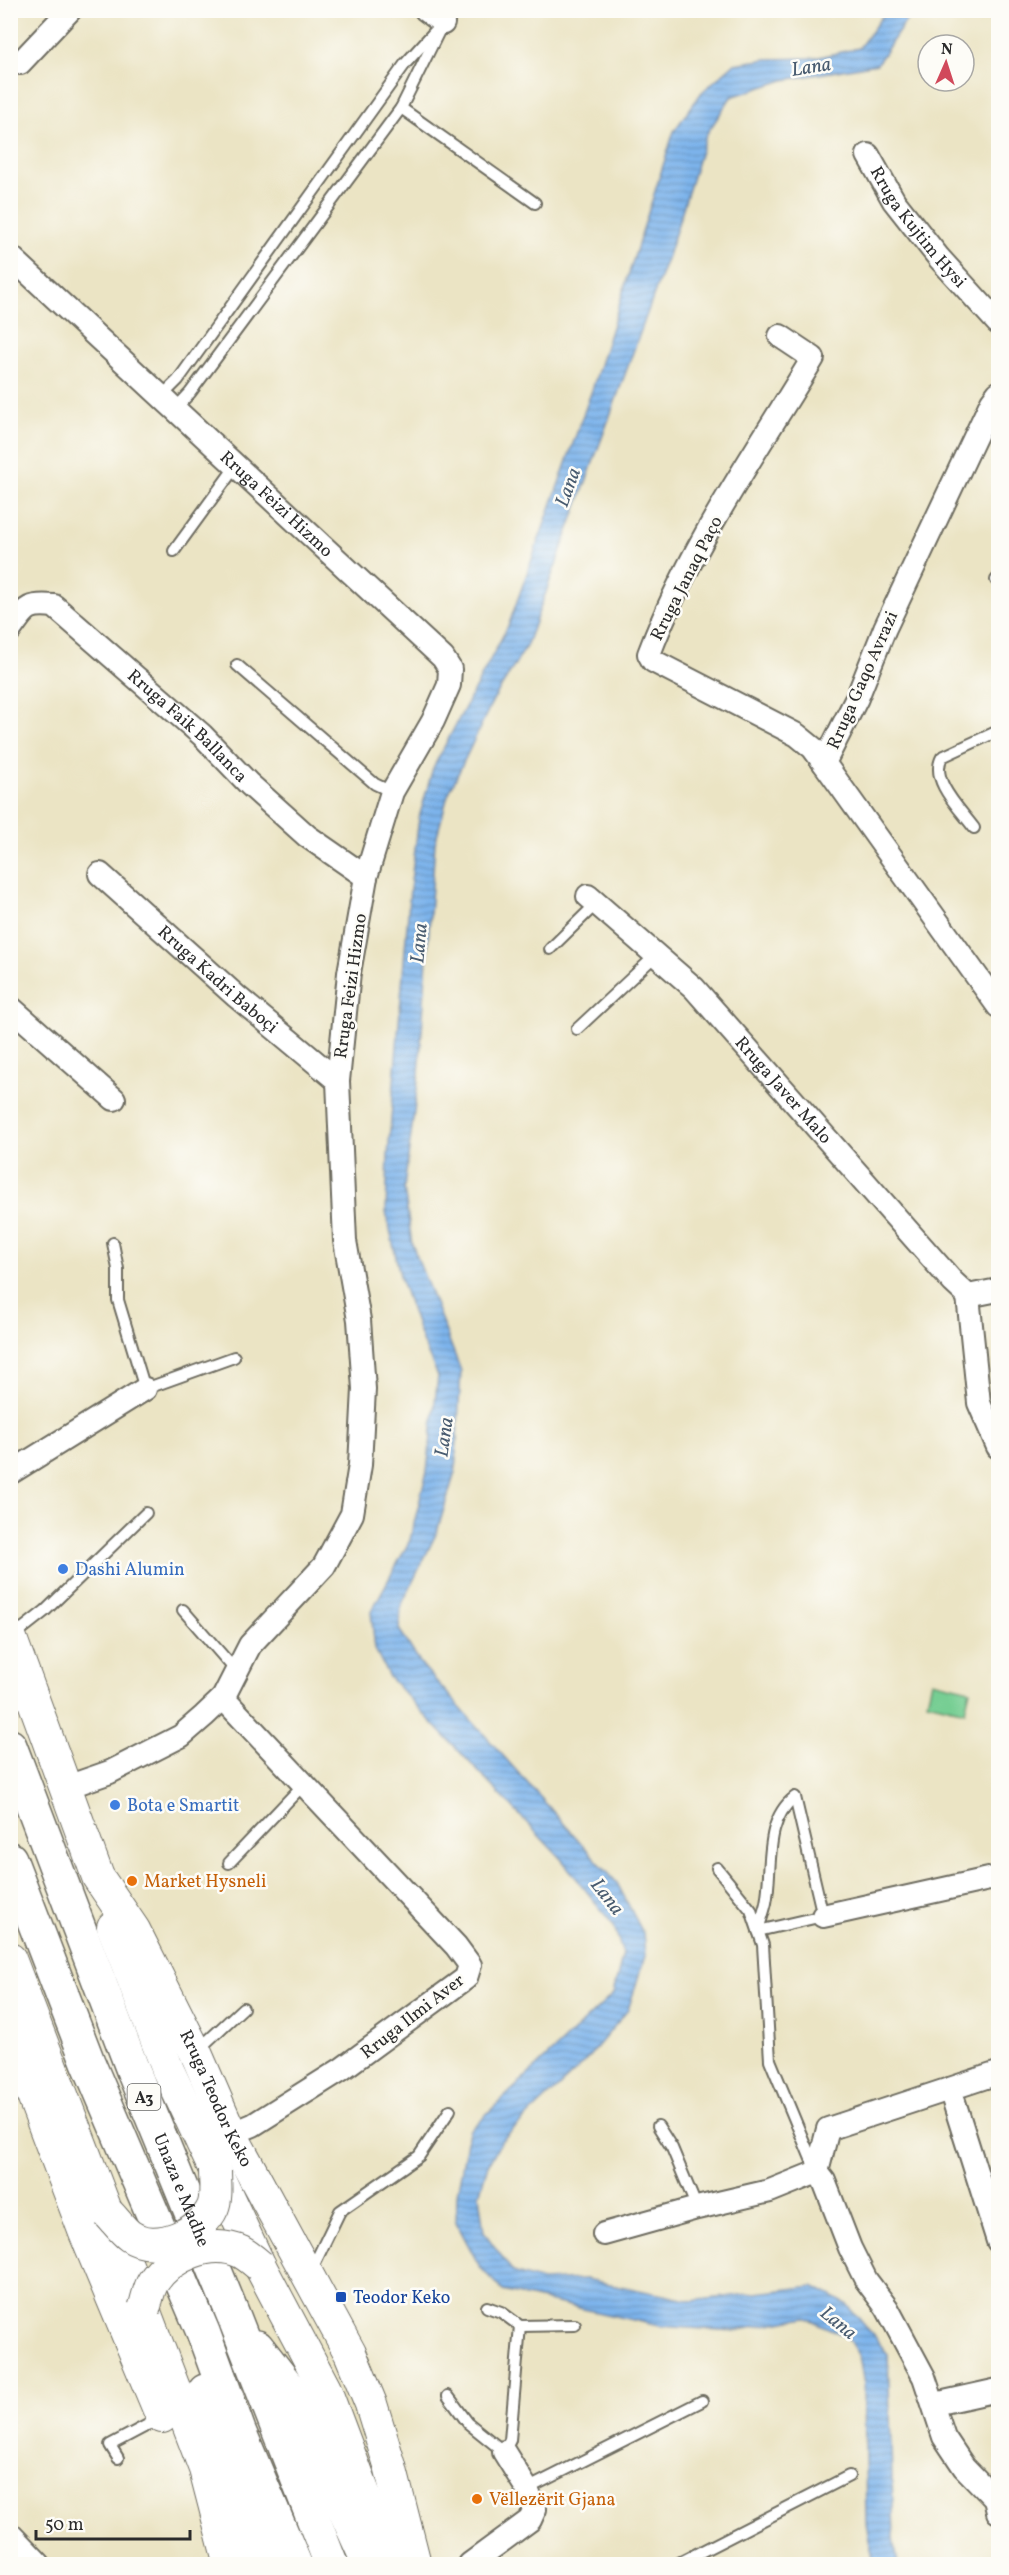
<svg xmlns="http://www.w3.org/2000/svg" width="1009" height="2575" font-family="Vollkorn,serif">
  <defs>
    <pattern id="water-rules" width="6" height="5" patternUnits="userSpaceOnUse" patternTransform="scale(1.5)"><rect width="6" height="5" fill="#7db4ec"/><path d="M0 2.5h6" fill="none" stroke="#6793bf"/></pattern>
  </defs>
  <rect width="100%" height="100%" fill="#fdfcf7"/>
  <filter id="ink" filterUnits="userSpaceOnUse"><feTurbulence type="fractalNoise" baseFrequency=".0167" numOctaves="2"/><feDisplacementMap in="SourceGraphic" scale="12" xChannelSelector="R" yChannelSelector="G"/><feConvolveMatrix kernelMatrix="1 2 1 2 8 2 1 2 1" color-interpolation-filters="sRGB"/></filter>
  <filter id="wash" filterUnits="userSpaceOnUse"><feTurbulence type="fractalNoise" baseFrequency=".008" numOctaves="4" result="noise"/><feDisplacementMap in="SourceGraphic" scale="24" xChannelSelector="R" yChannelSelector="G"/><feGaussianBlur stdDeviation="1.35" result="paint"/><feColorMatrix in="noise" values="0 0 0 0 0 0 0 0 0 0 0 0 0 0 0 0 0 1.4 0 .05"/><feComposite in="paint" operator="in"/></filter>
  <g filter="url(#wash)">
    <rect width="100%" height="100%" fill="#ebe4c4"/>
    <polygon fill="#76ce93" stroke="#507c5f" stroke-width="1.5" points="932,1681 970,1690 965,1711 927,1702"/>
    <polygon fill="url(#water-rules)" stroke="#54708c" stroke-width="1.5" points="886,11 910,11 908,18 877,64 784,80 731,97 706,135 668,256 526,647 493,700 448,795 435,843 419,1074 404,1188 412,1244 461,1371 455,1472 437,1532 401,1606 399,1629 420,1663 617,1883 643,1933 645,1956 628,2010 582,2065 502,2140 487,2167 479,2195 484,2232 513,2272 542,2281 586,2279 692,2301 813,2286 848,2305 888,2354 894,2537 898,2564 874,2564 866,2524 864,2384 859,2356 847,2337 805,2317 735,2331 659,2326 503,2291 480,2267 456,2222 457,2194 469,2131 613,1994 623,1954 614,1926 562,1860 389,1677 375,1649 371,1612 410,1540 427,1471 438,1376 422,1341 401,1280 386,1212 388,1155 410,889 419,818 433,768 509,624 592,390 674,131 702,92 734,64 767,59 815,58 859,48"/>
  </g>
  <g filter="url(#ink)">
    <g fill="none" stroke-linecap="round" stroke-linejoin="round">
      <defs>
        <g id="lane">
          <polyline points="401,108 535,203"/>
          <polyline points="161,397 178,380 405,64 434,32"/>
          <polyline points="175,409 190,393 401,108 443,23"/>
          <polyline points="174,551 236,466"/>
          <polyline points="996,580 998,578"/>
          <polyline points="237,665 375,784 392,792"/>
          <path d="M974,828C961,810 929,780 942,757L998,731"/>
          <polyline points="550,949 596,904"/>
          <polyline points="577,1029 656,955"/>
          <polyline points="113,1243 118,1269 118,1300 145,1389 234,1357"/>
          <polyline points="183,1610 236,1671"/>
          <polyline points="12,1637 45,1611 146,1513"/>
          <path d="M795,1797L823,1916L758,1931C760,1922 764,1912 766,1903C773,1868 763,1821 795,1797Z"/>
          <polyline points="229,1863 303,1785"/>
          <polyline points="717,1868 751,1910 763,1945 770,2060 814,2166"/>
          <polyline points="198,2050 243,2008"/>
          <polyline points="658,2126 672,2148 697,2208"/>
          <polyline points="310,2273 340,2211 419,2156 450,2110"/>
          <polyline points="487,2307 501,2312 520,2326 575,2325"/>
          <polyline points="448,2396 468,2423 504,2452 510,2440 520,2326"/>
          <polyline points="118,2458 110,2445 161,2418"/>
          <polyline points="527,2489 702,2401"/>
          <polyline points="677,2564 849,2476"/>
        </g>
        <g id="street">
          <polyline points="426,10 443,23"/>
          <polyline points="20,63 70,10"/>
          <path id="s1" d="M868,155L894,201L939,258L998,323"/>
          <path id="s2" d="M10,256L443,658L450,669L449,685L433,721L392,792L366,877L349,973L338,1081L345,1241L359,1320L364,1389L360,1465L352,1514L324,1566L250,1645L223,1698L204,1716L181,1736L110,1772L67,1787"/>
          <path d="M780,336L813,358C755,454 689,548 649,654L653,661L797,735L813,748L824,763"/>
          <polyline points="998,393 992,401 885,628 857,698 824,763 998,1006"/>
          <path id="s3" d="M10,630C26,609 26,603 54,606L202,735L249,784L307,836L366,877"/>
          <path id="s4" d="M100,874L236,996L338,1081"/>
          <path id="s5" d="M588,896L694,988L953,1282L968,1296"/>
          <polyline points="10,1007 114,1099"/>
          <polyline points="968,1296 979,1403 998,1447"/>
          <polyline points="968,1296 998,1290"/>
          <polyline points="10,1473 145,1389"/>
          <polyline points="223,1698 456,1946 470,1965 466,1978 342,2069 253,2125 231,2134"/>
          <polyline points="823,1916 998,1877"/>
          <polyline points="950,2089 998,2241"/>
          <polyline points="817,2172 824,2181 850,2248 866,2280 887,2308 924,2377 944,2437 964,2467 995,2499 998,2512"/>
          <polyline points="817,2172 828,2129 998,2073"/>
          <polyline points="604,2234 697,2208 770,2191 817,2172"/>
          <polyline points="935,2404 998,2390"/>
          <polyline points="10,2534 39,2564"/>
          <polyline points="470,2564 530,2520 535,2509 527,2489 504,2452"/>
        </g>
        <g id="secondary">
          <path id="s6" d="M10,1636L98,1877L134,1930L195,2051L231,2134L350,2353L371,2404L390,2466L415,2564"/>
          <polyline points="113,1927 168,2070 260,2266 325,2389 373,2517 385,2564"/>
          <polyline points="10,1959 205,2469 229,2561"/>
          <polyline points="13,2008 33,2096 85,2233 162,2417"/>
        </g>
        <g id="highway">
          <path id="s7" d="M10,1746L134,2073L234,2317L331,2564"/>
          <polyline points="10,1859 88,2062 203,2332 239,2431 295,2564"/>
          <polyline points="257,2347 304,2407 341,2502 369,2564"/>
          <polyline points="205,2391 205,2404 263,2564"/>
        </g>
      </defs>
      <use href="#lane" stroke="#6e6c61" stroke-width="14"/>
      <use href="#street" stroke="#6e6c61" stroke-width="26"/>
      <use href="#secondary" stroke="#6e6c61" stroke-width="34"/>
      <use href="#highway" stroke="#6e6c61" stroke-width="36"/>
      <use href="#lane" stroke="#fff" stroke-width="10"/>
      <use href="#street" stroke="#fff" stroke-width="22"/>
      <use href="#secondary" stroke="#fff" stroke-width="32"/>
      <use href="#highway" stroke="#fff" stroke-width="33"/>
      <defs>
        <g id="secondary-bridge">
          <path d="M108,2213C115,2220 122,2230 130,2236C156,2254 202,2233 213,2207C217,2197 215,2181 215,2170"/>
          <path d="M144,2309C147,2301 148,2290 153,2282C170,2256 211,2238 241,2252C247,2255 254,2261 260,2266"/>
        </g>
      </defs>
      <use href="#secondary-bridge" stroke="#6e6c61" stroke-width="34" stroke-linecap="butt"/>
      <use href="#secondary-bridge" stroke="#fff" stroke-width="32"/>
    </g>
  </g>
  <g fill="#3f7fe0" stroke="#fdfcf7" stroke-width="2">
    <circle cx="63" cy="1569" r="6"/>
    <circle cx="115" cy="1805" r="6"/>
  </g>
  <g fill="#e8710a" stroke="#fdfcf7" stroke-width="2">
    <circle cx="132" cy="1881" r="6"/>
    <circle cx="477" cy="2499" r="6"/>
  </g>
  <rect fill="#1a4fb4" stroke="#fdfcf7" stroke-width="2" x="335" y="2291" width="12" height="12" rx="3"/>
  <g text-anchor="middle" stroke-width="5" stroke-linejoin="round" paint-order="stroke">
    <rect fill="#fdfcf7" stroke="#6a6a68" stroke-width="1.5" x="127.5" y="2084" width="33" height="26" rx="4.5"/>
    <g font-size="16" font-weight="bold" fill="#2b2b2b">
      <text x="144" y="2103">A3</text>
    </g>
    <g font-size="18" fill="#2b2b2b" stroke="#fdfcf7">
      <text dy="6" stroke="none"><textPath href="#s1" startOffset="88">Rruga Kujtim Hysi</textPath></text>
      <text dy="6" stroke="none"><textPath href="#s2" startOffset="364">Rruga Feizi Hizmo</textPath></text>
      <text transform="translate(686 578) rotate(-63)" y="6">Rruga Janaq Paço</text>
      <text transform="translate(862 680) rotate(-66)" y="6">Rruga Gaqo Avrazi</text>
      <text dy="6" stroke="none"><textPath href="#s3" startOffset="234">Rruga Faik Ballanca</textPath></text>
      <text dy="6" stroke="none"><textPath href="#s4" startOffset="158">Rruga Kadri Baboçi</textPath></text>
      <text transform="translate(350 986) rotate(-82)" y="6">Rruga Feizi Hizmo</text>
      <text dy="6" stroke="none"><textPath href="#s5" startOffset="276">Rruga Javer Malo</textPath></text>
      <text transform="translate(412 2016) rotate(-38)" y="6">Rruga Ilmi Aver</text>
      <text dy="6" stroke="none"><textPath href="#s6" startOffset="508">Rruga Teodor Keko</textPath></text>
      <text dy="6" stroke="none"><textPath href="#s7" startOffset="476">Unaza e Madhe</textPath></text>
    </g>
    <g font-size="18" fill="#366cbe" stroke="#fdfcf7" text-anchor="start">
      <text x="75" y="1575">Dashi Alumin</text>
      <text x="127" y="1811">Bota e Smartit</text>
    </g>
    <g font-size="18" fill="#c56008" stroke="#fdfcf7" text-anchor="start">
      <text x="144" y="1887">Market Hysneli</text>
      <text x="489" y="2505">Vëllezërit Gjana</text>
    </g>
    <g font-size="18" fill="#164399" stroke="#fdfcf7" text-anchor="start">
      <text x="353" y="2303">Teodor Keko</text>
    </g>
    <g font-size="20" font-style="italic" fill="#485b6f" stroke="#fdfcf7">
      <text transform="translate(811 66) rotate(-9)" y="7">Lana</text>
      <text transform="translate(567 487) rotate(-70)" y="7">Lana</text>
      <text transform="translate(418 943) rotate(-85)" y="7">Lana</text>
      <text transform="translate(443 1437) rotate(-82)" y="7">Lana</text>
      <text transform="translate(608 1896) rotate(52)" y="7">Lana</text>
      <text transform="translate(839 2322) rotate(39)" y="7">Lana</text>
    </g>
  </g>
  <rect width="1009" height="2575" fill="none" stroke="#fdfcf7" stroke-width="36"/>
  <g transform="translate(946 63) rotate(3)"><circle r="28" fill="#fdfcf7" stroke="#a9a8a5" stroke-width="1.5"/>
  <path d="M0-4.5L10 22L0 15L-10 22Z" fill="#d1495b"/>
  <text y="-9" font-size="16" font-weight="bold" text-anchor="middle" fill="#2b2b2b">N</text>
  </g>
  <path d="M36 2530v9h154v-9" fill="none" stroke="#2b2b2b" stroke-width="3"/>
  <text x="45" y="2530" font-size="18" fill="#2b2b2b" stroke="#fdfcf7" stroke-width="4.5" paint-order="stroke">50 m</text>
</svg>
